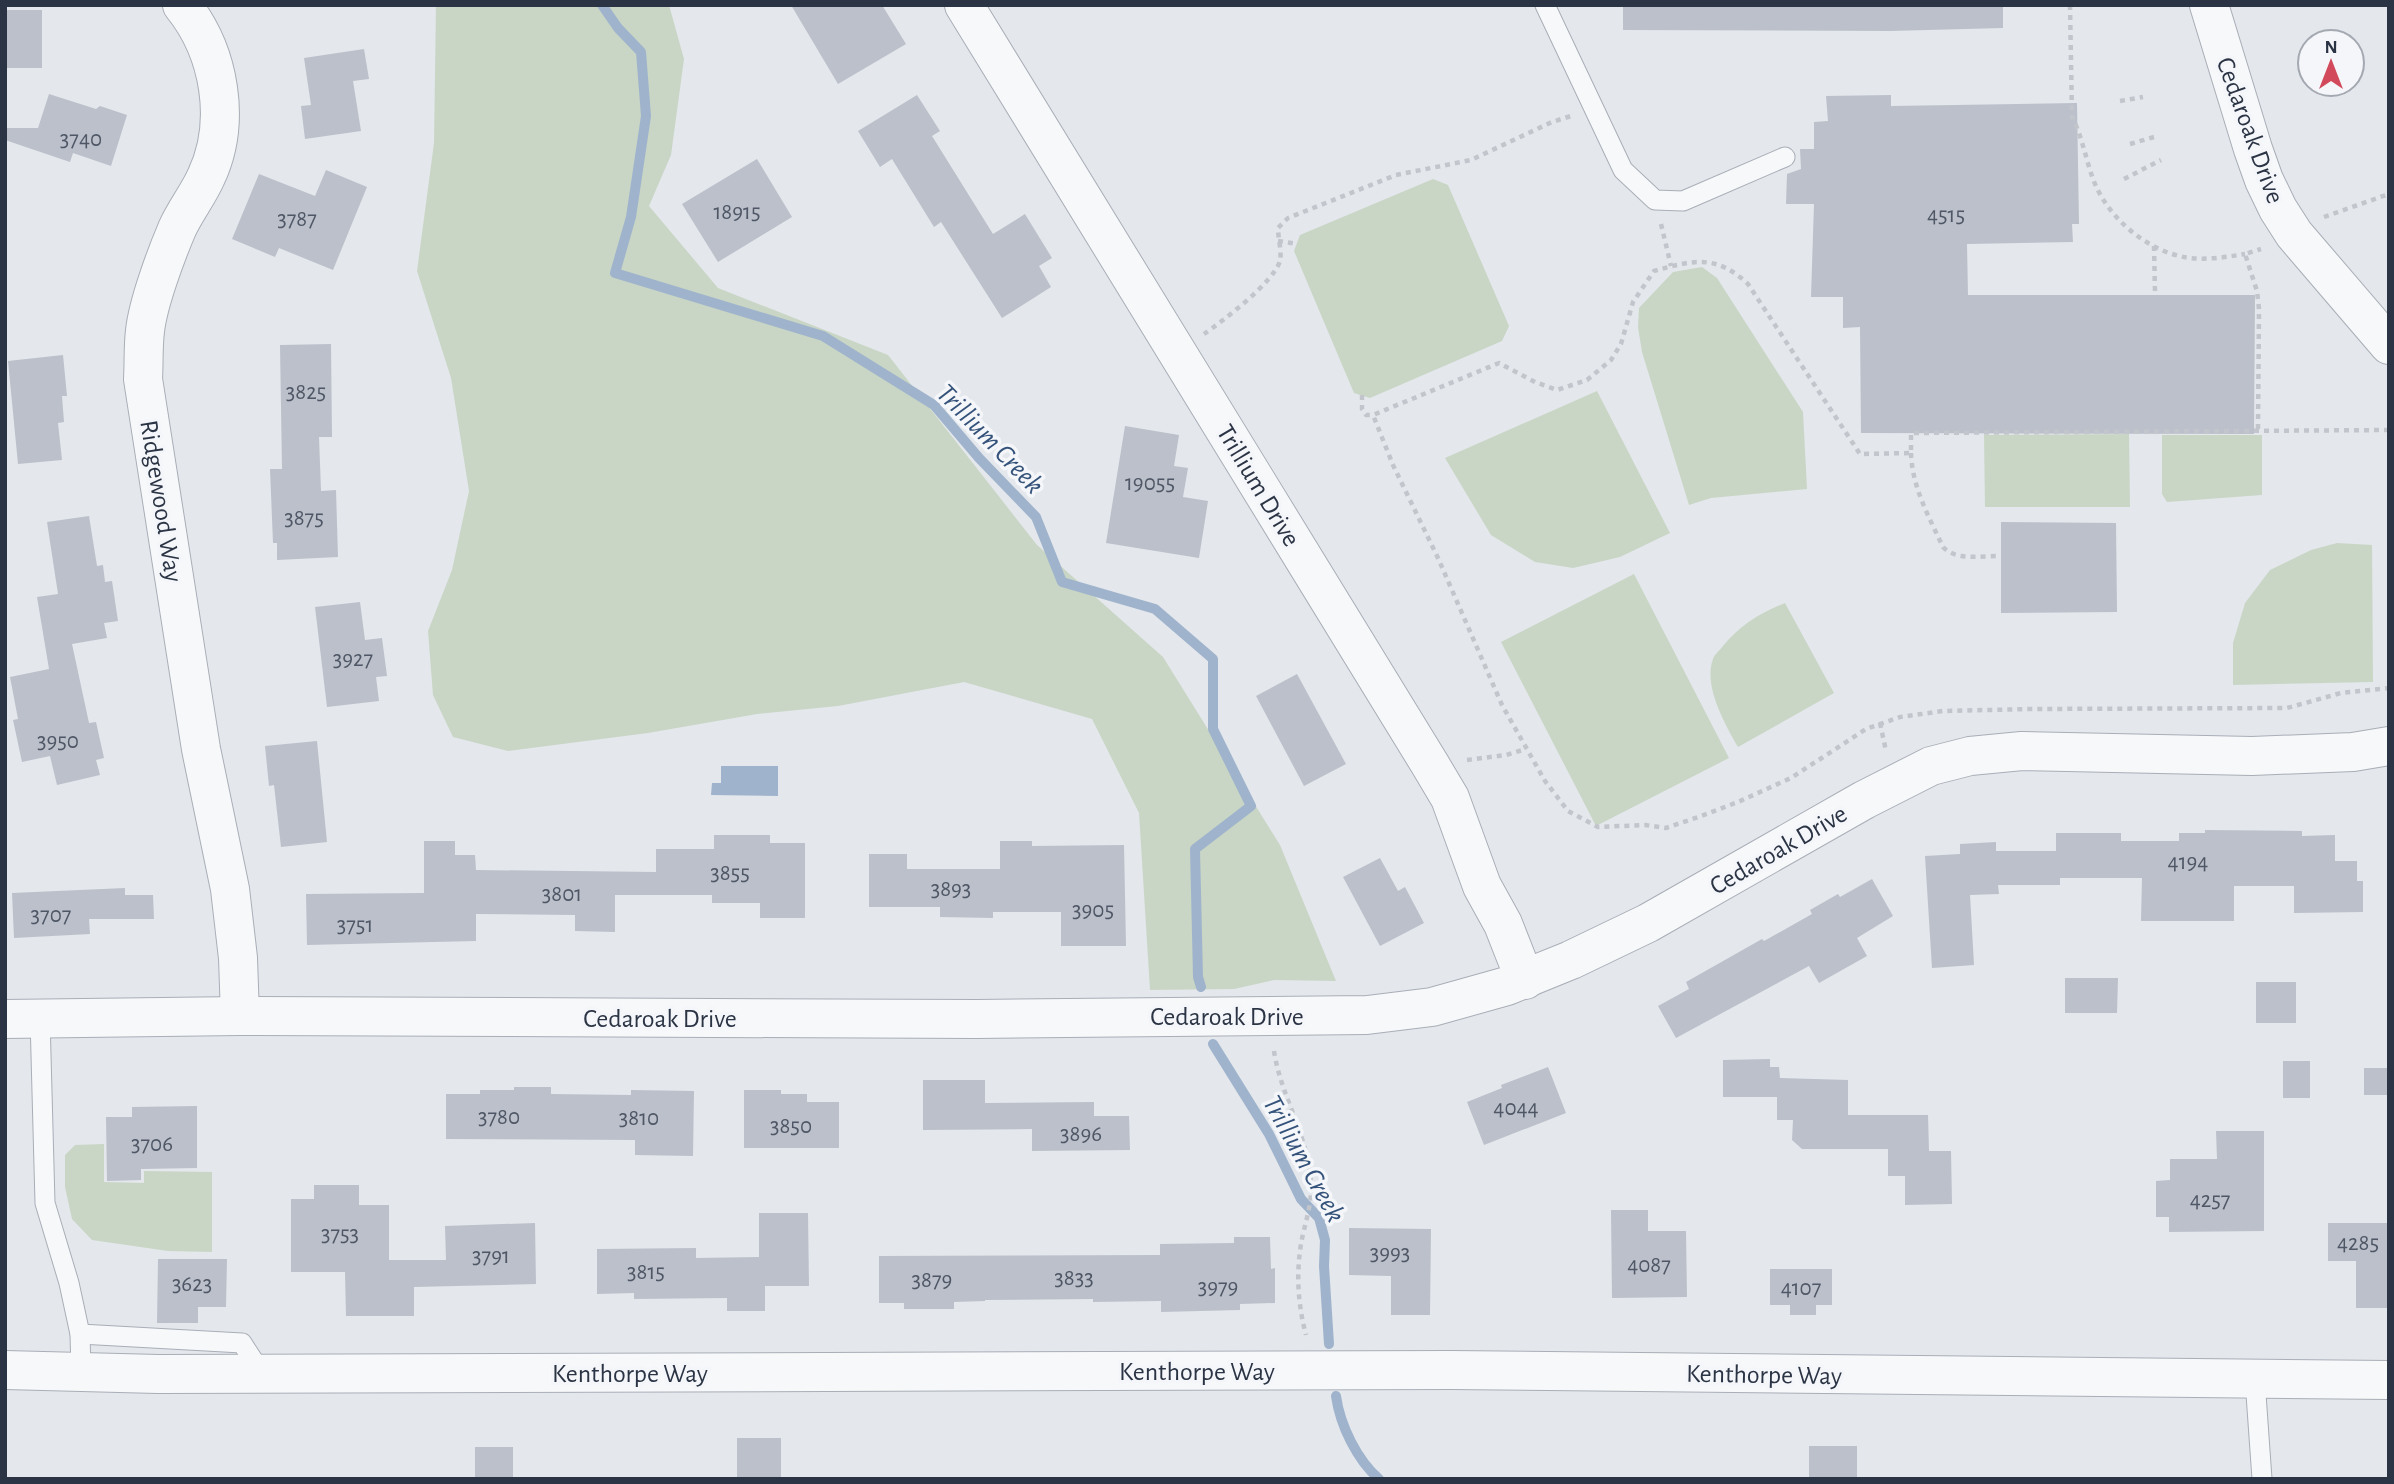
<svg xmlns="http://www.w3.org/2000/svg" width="2394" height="1484" font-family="'Alegreya Sans',sans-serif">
  <rect width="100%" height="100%" fill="#e4e7ec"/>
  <g fill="#c9d6c5">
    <polygon points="436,5 669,5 684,59 671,155 649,206 718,288 888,355 1037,545 1163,657 1280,845 1336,981 1274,980 1234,989 1150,990 1139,813 1092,719 964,682 838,706 757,714 648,733 508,751 453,737 433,695 428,631 452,570 469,491 451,378 417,271 434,143"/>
    <polygon points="1433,179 1448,185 1509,326 1502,341 1370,398 1354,393 1294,251 1300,235"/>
    <polygon points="1702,267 1717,278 1803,412 1807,489 1711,498 1689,505 1642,352 1638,327 1639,308 1673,272"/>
    <polygon points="1597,391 1670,533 1620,557 1573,568 1535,562 1491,535 1445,458"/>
    <polygon points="2129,434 2130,507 1985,507 1984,435"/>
    <polygon points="2162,435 2262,435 2262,495 2167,502 2162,494"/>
    <polygon points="2337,543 2372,545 2373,682 2233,685 2233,643 2245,603 2270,570 2311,550"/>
    <polygon points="1634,574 1729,758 1596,826 1501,642"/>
    <path d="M1785,603L1834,693L1738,747C1725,724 1703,686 1713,659C1714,655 1720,650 1723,646C1740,625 1760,613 1785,603Z"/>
    <polygon points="104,1144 104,1182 144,1183 144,1171 212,1172 212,1252 168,1251 92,1240 72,1219 65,1187 65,1155 75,1145"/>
  </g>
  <polygon fill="#9fb4cc" points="721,766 778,766 778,796 711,795 712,783 721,783"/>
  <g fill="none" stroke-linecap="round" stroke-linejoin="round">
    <g stroke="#9fb4cc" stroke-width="10">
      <polyline points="602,5 618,28 641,52 646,116 631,217 615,273 823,336 934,405 979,458 1036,517 1062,582 1155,609 1213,659 1213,729 1251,806 1195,849 1198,977 1201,987"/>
      <polyline points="1213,1044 1269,1134 1301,1199 1319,1218 1325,1240 1324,1266 1329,1344"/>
      <path d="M1336,1396C1340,1425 1357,1460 1379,1479"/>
    </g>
  </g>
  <g fill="#bbc0ca">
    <polygon points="791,5 882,5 906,44 838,84"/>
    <polygon points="1623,5 2003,5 2003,28 1890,31 1623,30"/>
    <rect x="6" y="10" width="36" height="58"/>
    <polygon points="364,49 369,79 353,81 361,131 305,139 301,106 311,105 304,58"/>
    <polygon points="49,94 96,109 100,106 127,115 111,166 73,153 70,162 5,140 5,128 38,128"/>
    <polygon points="917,95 940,131 932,136 993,234 1025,214 1052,258 1039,266 1051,287 1002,318 941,222 934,227 892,159 880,167 858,131"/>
    <polygon points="1891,95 1891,106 2077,103 2079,224 2072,224 2073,242 1967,244 1968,295 2255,295 2254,434 1861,433 1860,327 1843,328 1843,297 1811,297 1814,204 1786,204 1787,174 1801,169 1800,149 1814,149 1814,122 1828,121 1826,96"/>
    <polygon points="757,159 792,217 718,262 682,204"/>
    <polygon points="326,170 367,187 333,270 279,248 275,257 232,239 259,174 315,196"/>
    <polygon points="331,344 332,437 319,437 321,491 336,490 338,557 277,560 277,543 273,543 270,469 282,469 280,345"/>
    <polygon points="63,355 67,396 62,396 64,422 58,423 62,460 18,464 8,361"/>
    <polygon points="1125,426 1179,435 1174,466 1188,468 1183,497 1208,501 1199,558 1106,543"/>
    <polygon points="89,516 97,566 103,565 105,582 112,581 118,621 104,623 107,638 72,644 89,723 96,722 104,758 96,760 100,775 57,785 50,756 22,762 13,720 18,719 10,677 49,669 37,597 58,594 47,522"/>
    <polygon points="2001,522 2116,523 2117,612 2001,613"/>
    <polygon points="360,602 365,640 382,638 387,676 376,677 379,701 327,707 315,607"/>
    <polygon points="1297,674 1346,764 1304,786 1256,696"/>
    <polygon points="317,741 327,842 281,847 274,785 269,786 265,746"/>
    <polygon points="2205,830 2302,831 2302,836 2335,835 2335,861 2357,861 2357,881 2363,881 2363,912 2294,913 2294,886 2234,886 2234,921 2141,921 2142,878 2060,878 2060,885 1998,885 1999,894 1970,895 1974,965 1932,968 1925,856 1960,854 1960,844 1996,842 1996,851 2056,851 2056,833 2121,833 2121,841 2179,841 2179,833 2205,833"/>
    <polygon points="714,835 770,835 770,843 805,843 805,918 760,918 760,903 712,903 712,895 615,895 615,932 575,931 575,915 476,914 476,941 307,945 306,894 424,893 424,841 455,841 455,855 475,855 476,870 656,872 656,849 714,849"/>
    <polygon points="1000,841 1032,841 1032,846 1124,845 1126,946 1061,946 1061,912 993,912 993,918 940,917 940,907 869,907 869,854 907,854 907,869 1000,869"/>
    <polygon points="1380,858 1398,891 1405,887 1424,923 1380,946 1343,877"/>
    <polygon points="1872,879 1893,916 1857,938 1867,956 1819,983 1809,966 1676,1038 1658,1006 1689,989 1686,982 1762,939 1764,941 1812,914 1810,910 1838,894 1840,897"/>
    <polygon points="125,888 125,895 153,895 154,919 89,919 90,934 14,938 12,893"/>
    <polygon points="2065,978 2118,978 2117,1013 2065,1013"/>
    <rect x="2256" y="982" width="40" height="41"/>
    <polygon points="1770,1059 1770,1067 1779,1067 1780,1078 1848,1080 1848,1115 1928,1115 1929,1151 1951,1151 1952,1204 1905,1205 1905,1176 1888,1176 1888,1149 1802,1149 1792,1140 1793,1120 1777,1120 1777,1097 1723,1097 1723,1060"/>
    <rect x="2283" y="1061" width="27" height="37"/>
    <polygon points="1548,1067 1566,1113 1484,1145 1467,1102 1502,1088 1501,1085"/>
    <rect x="2364" y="1068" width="25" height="27"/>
    <polygon points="923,1080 985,1080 985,1103 1094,1102 1094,1116 1129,1116 1130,1150 1032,1151 1032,1129 923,1130"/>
    <polygon points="514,1087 551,1087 551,1094 631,1095 631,1090 694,1091 693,1156 635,1155 635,1140 446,1139 446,1094 480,1094 480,1090 514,1090"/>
    <polygon points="744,1090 781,1090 781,1094 807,1094 807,1102 839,1102 839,1148 744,1148"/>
    <polygon points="197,1106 197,1168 141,1169 141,1180 107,1181 106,1117 132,1117 132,1107"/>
    <polygon points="2216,1131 2264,1131 2264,1231 2169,1232 2169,1217 2156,1217 2156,1181 2170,1180 2170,1159 2217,1159"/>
    <polygon points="314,1185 359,1185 359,1205 389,1205 389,1260 446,1260 445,1226 535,1223 536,1284 414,1287 414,1316 346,1316 345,1272 291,1272 291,1199 314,1199"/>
    <polygon points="1611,1210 1648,1210 1648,1231 1686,1231 1687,1297 1612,1298"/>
    <polygon points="759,1213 808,1213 809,1286 765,1286 765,1311 727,1311 727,1298 634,1299 634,1293 597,1294 597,1249 696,1248 696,1258 759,1257"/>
    <polygon points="2328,1223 2389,1223 2389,1308 2356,1308 2356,1261 2328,1261"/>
    <polygon points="1349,1228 1431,1229 1430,1315 1391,1315 1391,1276 1349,1275"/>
    <polygon points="1234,1237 1270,1237 1271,1269 1275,1268 1275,1303 1240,1304 1240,1310 1161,1312 1161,1301 1093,1302 1093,1299 985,1300 985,1301 954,1302 954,1309 904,1309 904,1303 879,1303 879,1256 1160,1255 1160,1244 1234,1243"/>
    <polygon points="158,1259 227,1259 226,1307 198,1307 198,1323 157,1323"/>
    <polygon points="1770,1269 1832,1269 1832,1305 1816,1305 1816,1315 1790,1315 1790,1305 1770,1305"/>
    <rect x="737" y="1438" width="44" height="41"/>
    <rect x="1809" y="1446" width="48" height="33"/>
    <rect x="475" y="1447" width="38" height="32"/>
  </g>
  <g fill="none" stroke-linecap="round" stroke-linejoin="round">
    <defs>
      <g id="service">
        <polyline points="1545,5 1623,170 1655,200 1683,201 1785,157"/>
        <polyline points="40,1018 45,1203 69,1283 80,1334 81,1372"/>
        <polyline points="80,1334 242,1343 262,1374"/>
        <polyline points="2255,1380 2262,1479"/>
      </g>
      <g id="minor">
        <path d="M182,5C220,52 232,122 206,177C198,195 185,211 177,229C166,255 148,303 145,331C143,347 144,363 143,379L201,749L230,889L238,958L240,1016"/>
        <polyline points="964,5 1431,766 1450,798 1482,886 1503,924 1525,980"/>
        <polyline points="5,1370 158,1374 1451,1370 2389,1380"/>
      </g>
      <g id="tertiary">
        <polyline points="2209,5 2253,149 2264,180 2278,209 2294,234 2389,345"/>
        <polyline points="5,1019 240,1016 977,1019 1367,1015 1432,1007 1507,986 1571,960 1648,923 1864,800 1931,766 1970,756 2022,751 2252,756 2353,752 2389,746"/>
      </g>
    </defs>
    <use href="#service" stroke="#a9aeb7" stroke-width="21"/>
    <use href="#minor" stroke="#a9aeb7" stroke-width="40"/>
    <use href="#tertiary" stroke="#a9aeb7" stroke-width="40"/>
    <g stroke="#c2c5cb" stroke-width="4.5" stroke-dasharray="5 5" stroke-linecap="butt">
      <path d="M2070,5L2072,117C2083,138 2086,162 2095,184C2111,221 2150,253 2190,258C2208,260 2227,257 2245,254"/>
      <polyline points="2120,101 2143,97"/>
      <polyline points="2130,144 2154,137"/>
      <polyline points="2124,179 2161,160"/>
      <polyline points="2324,217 2389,194"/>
      <polyline points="1661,224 1671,266"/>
      <polyline points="1278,241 1297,244"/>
      <polyline points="2154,246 2155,292"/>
      <path d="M1204,334C1224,320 1273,283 1280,261C1282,252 1278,238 1278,228L1288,218L1396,175L1471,160L1552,122L1571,116"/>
      <polyline points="1362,395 1362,409 1366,415 1373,415"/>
      <polyline points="2258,429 2259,309 2257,291 2245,254 2261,249"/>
      <path d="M2389,430L1911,433V453L1860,454L1748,284C1716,254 1693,260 1654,271L1633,302L1621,344L1611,360L1587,380L1557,390L1535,382L1499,363L1373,415L1393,465L1438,558L1502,705L1545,781L1568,811L1598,827L1645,825L1666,828L1701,816L1738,802L1791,778L1866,729L1900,717L1943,711L2032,709L2287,708L2341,693L2389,688"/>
      <path d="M1911,453C1912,487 1929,517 1943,547C1956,561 1982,556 1999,556"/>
      <polyline points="1880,723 1886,751"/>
      <polyline points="1467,760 1506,755 1526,749"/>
      <path d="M1274,1051C1281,1098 1310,1138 1311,1186C1312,1205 1304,1226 1301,1244C1296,1275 1298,1305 1306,1335"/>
    </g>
    <use href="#service" stroke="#f7f8fa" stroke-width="19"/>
    <use href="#minor" stroke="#f7f8fa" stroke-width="38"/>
    <use href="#tertiary" stroke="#f7f8fa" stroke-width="38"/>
  </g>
  <g text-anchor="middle" stroke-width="7" stroke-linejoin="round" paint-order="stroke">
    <g font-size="23" fill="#4f5766">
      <text x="81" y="146">3740</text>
      <text x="737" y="219">18915</text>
      <text x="1946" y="222">4515</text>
      <text x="297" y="226">3787</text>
      <text x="306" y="399">3825</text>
      <text x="1150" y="490">19055</text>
      <text x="304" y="525">3875</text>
      <text x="353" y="666">3927</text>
      <text x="58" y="748">3950</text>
      <text x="2188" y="869">4194</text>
      <text x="730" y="880">3855</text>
      <text x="951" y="896">3893</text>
      <text x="562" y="901">3801</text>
      <text x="1093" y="917">3905</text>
      <text x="51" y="922">3707</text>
      <text x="355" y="932">3751</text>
      <text x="1516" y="1115">4044</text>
      <text x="499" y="1124">3780</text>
      <text x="639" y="1125">3810</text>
      <text x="791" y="1133">3850</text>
      <text x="1081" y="1141">3896</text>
      <text x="152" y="1151">3706</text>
      <text x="2210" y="1207">4257</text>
      <text x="340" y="1241">3753</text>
      <text x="2358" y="1250">4285</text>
      <text x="1390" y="1260">3993</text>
      <text x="491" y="1263">3791</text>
      <text x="1649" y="1272">4087</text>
      <text x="646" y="1279">3815</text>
      <text x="1074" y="1285">3833</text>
      <text x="932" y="1287">3879</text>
      <text x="192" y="1291">3623</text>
      <text x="1218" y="1294">3979</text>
      <text x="1801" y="1295">4107</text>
    </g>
    <g font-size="26" fill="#2b3445" stroke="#f4f6f9">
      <text transform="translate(2251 130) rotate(70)" y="9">Cedaroak Drive</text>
      <text transform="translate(1259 485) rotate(59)" y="9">Trillium Drive</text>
      <text transform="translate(162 501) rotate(81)" y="9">Ridgewood Way</text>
      <text transform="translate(1778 849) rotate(-30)" y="9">Cedaroak Drive</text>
      <text x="1227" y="1025">Cedaroak Drive</text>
      <text x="660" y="1027">Cedaroak Drive</text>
      <text x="1197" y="1380">Kenthorpe Way</text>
      <text x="630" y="1382">Kenthorpe Way</text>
      <text transform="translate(1764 1374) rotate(1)" y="9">Kenthorpe Way</text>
    </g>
    <g font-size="28" font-style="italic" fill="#34527a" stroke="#f4f6f9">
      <text transform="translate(991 438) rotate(46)" y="10">Trillium Creek</text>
      <text transform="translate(1305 1158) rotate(61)" y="10">Trillium Creek</text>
    </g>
  </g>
  <rect width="2394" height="1484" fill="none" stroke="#2b3445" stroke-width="14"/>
  <g transform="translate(2331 63)"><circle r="33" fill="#f4f6f9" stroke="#a4a8b1" stroke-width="2"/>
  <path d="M0-5L12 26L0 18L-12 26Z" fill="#d1495b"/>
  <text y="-10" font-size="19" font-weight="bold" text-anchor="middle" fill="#2b3445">N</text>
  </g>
</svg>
